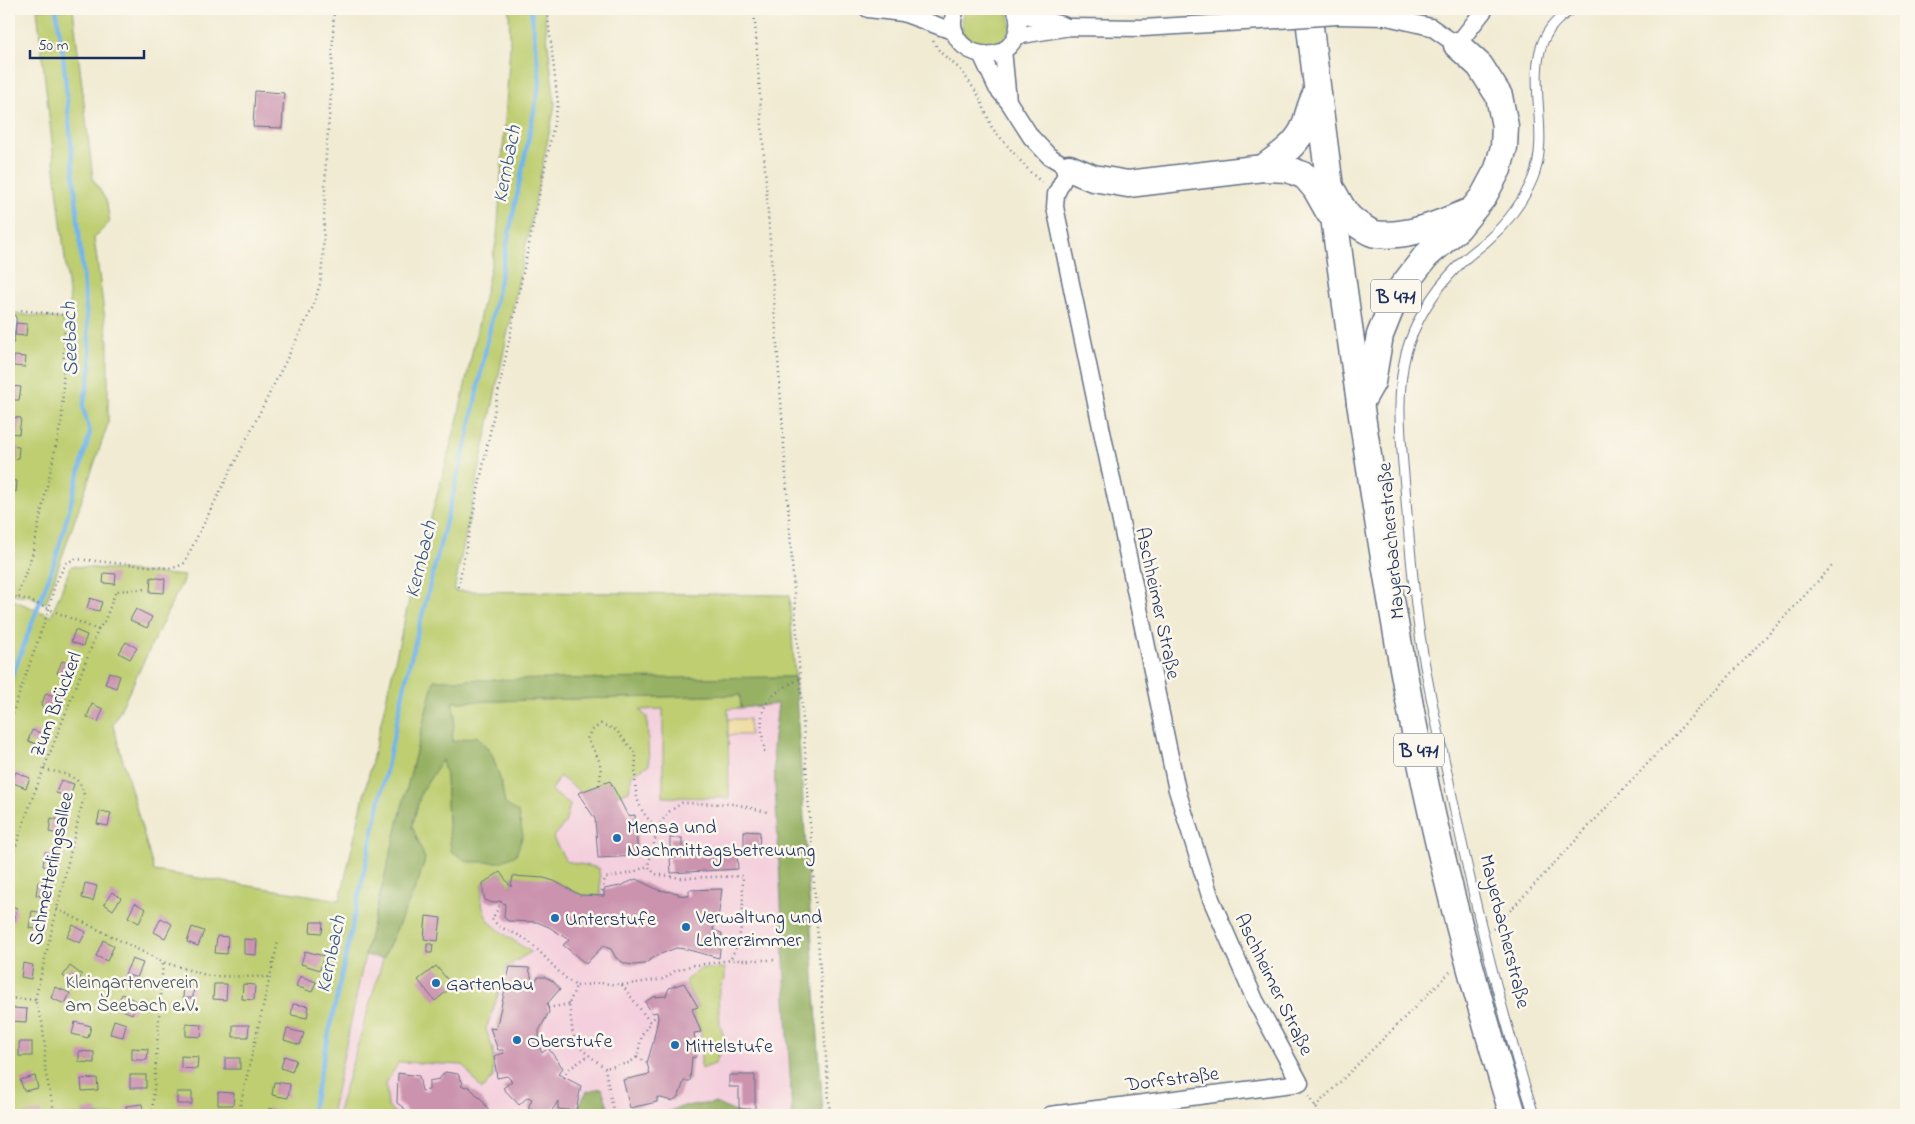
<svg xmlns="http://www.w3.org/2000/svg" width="1915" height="1124" font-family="'Indie Flower',sans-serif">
  <rect width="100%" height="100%" fill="#fbf7ec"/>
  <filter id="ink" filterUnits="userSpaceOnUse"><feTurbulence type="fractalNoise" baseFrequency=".02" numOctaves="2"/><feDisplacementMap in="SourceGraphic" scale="10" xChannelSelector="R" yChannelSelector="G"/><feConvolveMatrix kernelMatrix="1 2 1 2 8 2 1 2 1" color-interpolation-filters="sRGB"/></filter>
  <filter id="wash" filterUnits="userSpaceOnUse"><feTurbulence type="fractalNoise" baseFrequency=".0096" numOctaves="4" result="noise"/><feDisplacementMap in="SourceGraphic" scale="20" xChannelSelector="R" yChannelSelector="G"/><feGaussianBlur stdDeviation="1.12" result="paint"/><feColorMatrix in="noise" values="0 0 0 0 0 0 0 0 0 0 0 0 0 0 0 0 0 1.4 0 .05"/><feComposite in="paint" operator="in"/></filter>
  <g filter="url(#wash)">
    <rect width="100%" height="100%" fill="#f1ebd3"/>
    <polygon fill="#f4cfdd" points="789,595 823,1115 331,1115 365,955 434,680"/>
    <g fill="#bece71" stroke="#6c7e68">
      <polygon points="37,9 73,9 93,179 106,200 110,222 94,238 108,341 108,424 46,603 30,596 9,594 9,313 61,319 71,312"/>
      <polygon points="509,9 544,9 555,105 454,591 789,595 795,677 434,681 365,955 331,1115 9,1115 9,612 13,600 51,616 71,566 185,576 113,725 154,871 340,900 412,587 457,422 497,238 510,45"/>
      <path d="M965,9H1006C1030,54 943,59 965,9Z"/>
      <path d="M740,695L741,708L728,709L729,798L663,797V709L640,710L647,717L649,765L632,774L629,791L618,795L610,781L581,792L559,776L552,791L570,805L565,823L553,838L566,861L599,868L601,896L580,895L554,881L513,876L511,887L500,872L483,883C481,893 481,908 487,918C493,928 520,945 531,952L508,966L486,1029L493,1050V1077L482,1090L463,1065L399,1062L386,1083L388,1107L397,1115H337L383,959L418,882L425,859L412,826L421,793L442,759L446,776L448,823L505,804L501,782L492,754L451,742L455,715L451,702Z"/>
      <polygon points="725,968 725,980 722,983 718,996 720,1025 725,1040 715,1064 701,1069 701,1032 692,1009 698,1007 685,981 700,969"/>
    </g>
    <g fill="#96b163" stroke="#587060">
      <polygon points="795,677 823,1115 792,1115 773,746 778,704 741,708 740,695 452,702 455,715 452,742 477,736 492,754 501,782 505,804 518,812 523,835 516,855 500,862 468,862 451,851 448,823 446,776 442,760 421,793 412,826 425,859 418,882 383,959 365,955 434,680"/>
      <polygon points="602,1088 608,1107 605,1115 568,1115 576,1111 587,1091"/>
      <polygon points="715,1103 742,1115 658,1115 684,1106"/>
    </g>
    <polygon fill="#eeda9e" stroke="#84847e" points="728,719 749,719 750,735 728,735"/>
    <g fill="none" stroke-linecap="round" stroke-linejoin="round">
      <g stroke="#74b6e9" stroke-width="4.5">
        <polyline points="9,685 56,558 90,433 83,407 91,366 63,54 56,9"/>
        <polyline points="311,1115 409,666 468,436 540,82 531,9"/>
      </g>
    </g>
    <g id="blocks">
      <g fill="#cb93ae">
        <polygon points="255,91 284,93 282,128 253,127"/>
        <polygon points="16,323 27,324 26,336 15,335"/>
        <polygon points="14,356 26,357 25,367 13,366"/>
        <polygon points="10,386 21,387 19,400 9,400"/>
        <polygon points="9,417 21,418 19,434 9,433"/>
        <polygon points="9,446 19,447 18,459 9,458"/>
        <polygon points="9,480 17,481 16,492 9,491"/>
        <polygon points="104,573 116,574 115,584 103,583"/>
        <polygon points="151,577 165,579 164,593 150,592"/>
        <polygon points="90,598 102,602 99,611 87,608"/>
        <polygon points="136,609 152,617 147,628 130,620"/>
        <polygon points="75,630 87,635 83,646 71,642"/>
        <polygon points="126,642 137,648 130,659 119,653"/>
        <polygon points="62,661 75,665 70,678 57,673"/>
        <polygon points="109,672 120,676 116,688 105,684"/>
        <polygon points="46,693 62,700 56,713 41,706"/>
        <polygon points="92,704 103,709 98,722 87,717"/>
        <polygon points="32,730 47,735 43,746 28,741"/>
        <polygon points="16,772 30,778 26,788 11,782"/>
        <polygon points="61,780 74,784 70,797 56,793"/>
        <polygon points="610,781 628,816 635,815 638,856 598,858 595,819 578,793"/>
        <polygon points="100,811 111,813 108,826 97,824"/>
        <polygon points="51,818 65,821 63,835 49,832"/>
        <polygon points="744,831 760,832 759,852 744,852"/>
        <rect x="670" y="838" width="12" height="16"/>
        <polygon points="45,852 58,854 55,868 43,866"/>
        <polygon points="737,855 738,869 671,873 670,858"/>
        <polygon points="500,872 511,887 513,876 544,878 554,881 580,895 604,896 604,889 620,886 636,879 658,890 678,893 678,895 689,896 689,890 722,889 718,919 715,919 713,930 722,933 719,958 685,949 676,948 658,955 644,964 635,965 626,964 616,958 611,949 603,946 586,964 563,945 569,940 549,927 537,922 508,921 504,917 505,904 500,901 493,903 485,900 483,891 483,883"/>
        <polygon points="38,882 50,884 48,898 36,895"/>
        <polygon points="85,883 97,886 93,901 82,898"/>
        <polygon points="112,892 121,898 113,910 104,904"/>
        <polygon points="135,903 146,909 139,923 128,917"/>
        <polygon points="9,905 17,908 14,921 9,920"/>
        <polygon points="32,911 45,913 42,930 29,928"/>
        <polygon points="426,916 441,918 438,941 424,939"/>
        <polygon points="161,918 172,924 165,938 154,932"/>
        <polygon points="311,922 323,922 322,933 310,932"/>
        <polygon points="73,925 86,932 80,943 67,937"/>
        <polygon points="192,927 204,931 198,946 187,942"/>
        <polygon points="217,936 228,937 227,954 215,953"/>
        <polygon points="244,939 257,940 256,955 244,954"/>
        <polygon points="103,940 114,946 107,961 96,956"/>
        <polygon points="427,944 433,944 432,953 427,953"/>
        <polygon points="305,951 324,956 320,970 301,964"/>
        <polygon points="132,959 143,963 137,978 125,974"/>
        <polygon points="23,963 33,965 31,979 21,977"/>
        <polygon points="70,966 82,975 75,985 63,976"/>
        <polygon points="436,966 453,986 435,1001 418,980"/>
        <polygon points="510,967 529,968 533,984 538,977 545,977 553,981 560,989 547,1004 549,1012 539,1031 540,1049 542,1053 548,1048 563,1068 558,1074 581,1086 576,1111 558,1109 558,1101 549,1115 543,1115 528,1108 532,1099 528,1097 519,1105 503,1088 512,1081 507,1076 497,1078 494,1056 504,1053 503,1050 498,1050 490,1028 496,1029"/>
        <polygon points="300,976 316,982 312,992 296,986"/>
        <polygon points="184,983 194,984 193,998 183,998"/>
        <polygon points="684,983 698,1007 692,1009 701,1032 694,1033 696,1046 695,1058 692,1057 690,1081 684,1081 679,1096 672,1101 657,1097 657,1102 630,1108 623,1080 650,1074 647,1063 653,1043 658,1018 657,1012 652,1013 645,1002 653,997 666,996 669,988"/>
        <polygon points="214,984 227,984 226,1000 213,999"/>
        <polygon points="243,984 255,985 254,1000 242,999"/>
        <polygon points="55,987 70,993 65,1004 51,998"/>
        <polygon points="122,994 138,1002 132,1014 116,1007"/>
        <polygon points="293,1004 309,1006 307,1018 291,1015"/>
        <polygon points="12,1008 27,1009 26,1022 11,1021"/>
        <polygon points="114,1020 126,1024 123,1037 110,1034"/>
        <polygon points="75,1022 91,1026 88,1038 72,1034"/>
        <polygon points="186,1024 202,1025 201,1037 186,1036"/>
        <polygon points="233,1025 249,1025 248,1037 233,1037"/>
        <polygon points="287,1029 304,1033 300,1045 284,1040"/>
        <rect x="19" y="1042" width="13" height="14"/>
        <polygon points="132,1048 148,1049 147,1060 132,1060"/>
        <polygon points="79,1051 94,1052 94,1063 79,1062"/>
        <polygon points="181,1056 198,1057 197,1069 181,1068"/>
        <polygon points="284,1056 296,1060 292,1072 281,1068"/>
        <rect x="225" y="1058" width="15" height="11"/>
        <polygon points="445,1072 458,1074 463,1083 461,1086 469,1087 482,1100 488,1109 489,1115 408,1115 404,1108 397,1103 398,1073 419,1076 422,1091 429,1090 429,1081 439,1079"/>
        <rect x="130" y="1075" width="16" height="13"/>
        <polygon points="729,1075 755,1075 755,1109 739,1109 739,1087 729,1087"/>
        <polygon points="35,1076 38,1088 24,1091 20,1080"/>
        <polygon points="97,1078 98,1090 82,1091 81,1079"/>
        <polygon points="274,1082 290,1084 288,1098 272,1095"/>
        <rect x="177" y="1092" width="15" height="12"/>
        <polygon points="218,1092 234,1093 233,1105 218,1105"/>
        <polygon points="142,1104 144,1115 127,1115 126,1106"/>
        <polygon points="269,1108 286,1112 285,1115 267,1115"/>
        <polygon points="97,1109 98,1115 83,1115 82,1110"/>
        <polygon points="41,1111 42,1115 25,1115 25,1114"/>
      </g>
    </g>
  </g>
  <g filter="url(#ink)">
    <use href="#blocks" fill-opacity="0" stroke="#667187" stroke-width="1"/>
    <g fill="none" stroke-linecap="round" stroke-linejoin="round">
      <defs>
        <g id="service">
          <polyline points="9,340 11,319"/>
          <path d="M1534,1115C1499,1006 1472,894 1449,782C1440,738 1429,693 1422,648C1414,600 1410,550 1406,501C1403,453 1394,401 1406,353C1415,321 1434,291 1457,267C1466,257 1478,249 1488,240C1507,223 1523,202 1533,178C1556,122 1508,45 1573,9"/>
        </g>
        <g id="minor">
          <polyline points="868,9 903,13 955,32"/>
          <path d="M956,9C938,52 1005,74 1017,32C1019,24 1019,16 1015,9"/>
          <polyline points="1018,14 1063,25"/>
          <polyline points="1337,16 1387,17 1431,27 1457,45 1485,9"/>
          <polyline points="1016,36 1070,27 1143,28 1278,20"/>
          <polyline points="1003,50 1008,101"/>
          <polyline points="981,54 997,88 1008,101 1031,137 1049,156 1069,168 1056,194 1055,207 1177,790 1211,899 1255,1000 1300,1083 1050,1115"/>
        </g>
        <g id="primary">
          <path d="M1308,9C1320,118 1335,226 1350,334C1372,486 1395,637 1426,787C1450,898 1480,1007 1513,1115"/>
          <polyline points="1069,168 1093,178 1128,184 1263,168 1288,169 1305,176 1316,189 1329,212"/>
          <path d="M1263,168C1278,157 1294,147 1303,130C1308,119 1309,108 1315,96"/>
          <path d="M1333,192C1338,200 1343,212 1350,218C1355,223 1369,233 1376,234C1407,238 1439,224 1466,213"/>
          <polyline points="1360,403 1372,382 1380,335 1396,295 1426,256 1458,228 1483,197 1498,169 1504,147 1505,126 1499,96 1480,66 1457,45"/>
        </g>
      </defs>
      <use href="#service" stroke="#667187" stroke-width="11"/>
      <use href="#minor" stroke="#667187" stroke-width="19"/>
      <use href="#primary" stroke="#667187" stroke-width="29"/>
      <g stroke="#667187" stroke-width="2.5" stroke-dasharray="1 4" stroke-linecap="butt">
        <polyline points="754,9 830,1115"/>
        <polyline points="933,41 940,52 961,70 979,96 992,128 1032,174 1043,183"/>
        <polyline points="458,587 558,104 547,9"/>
        <polyline points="17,597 32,555 62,418 65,319 64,315 19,310"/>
        <polyline points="9,598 17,597 28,600 98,630 32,799 9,866"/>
        <polyline points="98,630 105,620 116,591 146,589"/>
        <polyline points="9,723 49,609 55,584 66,563 75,559 167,568 177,567 184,563 313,307 320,284 323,257 326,155 331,94 334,9"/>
        <path d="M765,752C757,711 761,697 800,679"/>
        <path d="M44,769C62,774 82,774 84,796L35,1000L42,1022L45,1047V1070L55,1115"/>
        <path d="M599,785C604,764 598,757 587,739L591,731L601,724L616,730L636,754C635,786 631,806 658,828L648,866"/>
        <polyline points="658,828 667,813 682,803 735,804 767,812"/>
        <path d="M601,896L605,878L631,873L648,866L655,874L681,878L743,876C742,908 746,930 730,960"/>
        <path d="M502,902L492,919C502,932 515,931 528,941C545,955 557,973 576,986L569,1004L573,1035L579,1047L605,1068L614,1115"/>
        <polyline points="57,909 163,962 209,976 270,977"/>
        <polyline points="1493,929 1833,565"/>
        <polyline points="622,985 664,979 675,971 690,966 730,960 776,960"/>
        <polyline points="577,986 600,983 622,985 650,1022 642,1035 637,1057 629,1063 605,1068"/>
        <polyline points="9,998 35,1000"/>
        <polyline points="548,1008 569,1004"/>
        <polyline points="650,1022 657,1015"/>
        <polyline points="637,1057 647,1063"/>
        <polyline points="563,1077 569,1069 588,1056"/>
        <polyline points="1308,1096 1321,1115"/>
        <polyline points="1315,1107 1450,972"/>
        <polyline points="152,1115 163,962"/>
        <polyline points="238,1115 278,942"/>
      </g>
      <use href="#service" stroke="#fff" stroke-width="9"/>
      <use href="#minor" stroke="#fff" stroke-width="16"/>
      <use href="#primary" stroke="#fff" stroke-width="26"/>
      <defs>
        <polyline id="minor-bridge" points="1278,20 1337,16"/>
      </defs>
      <use href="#minor-bridge" stroke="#667187" stroke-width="19" stroke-linecap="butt"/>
      <use href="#minor-bridge" stroke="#fff" stroke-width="16"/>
    </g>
  </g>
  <g fill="#1f6fb2" stroke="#fbf7ec" stroke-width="2">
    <circle cx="617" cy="838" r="5"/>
    <circle cx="555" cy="918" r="5"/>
    <circle cx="686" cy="927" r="5"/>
    <circle cx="436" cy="983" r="5"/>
    <circle cx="517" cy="1040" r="5"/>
    <circle cx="675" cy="1045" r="5"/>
  </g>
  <g text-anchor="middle" stroke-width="5" stroke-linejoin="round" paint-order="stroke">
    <g fill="#fbf7ec" stroke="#5e6b89" stroke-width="1">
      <rect x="1371" y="279.5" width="50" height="33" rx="4"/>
      <rect x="1394" y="733.5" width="50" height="33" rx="4"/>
    </g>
    <g font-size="19" font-weight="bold" fill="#1b2f5e">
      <text x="1396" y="303">B 471</text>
      <text x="1419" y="757">B 471</text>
    </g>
    <g font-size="20" fill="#1b2f5e" stroke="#fbf7ec">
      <text transform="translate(1390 541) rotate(-95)" y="7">Mayerbacherstraße</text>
      <text transform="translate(1159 603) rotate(78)" y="7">Aschheimer Straße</text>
      <text transform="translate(55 704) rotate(-69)" y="7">Zum Brückerl</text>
      <text transform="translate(50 868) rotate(-78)" y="7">Schmetterlingsallee</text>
      <text transform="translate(1506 931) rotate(76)" y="7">Mayerbacherstraße</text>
      <text transform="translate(1275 984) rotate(64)" y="7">Aschheimer Straße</text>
      <text transform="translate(1172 1078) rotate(-7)" y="7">Dorfstraße</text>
    </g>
    <g font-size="20" fill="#1b2f5e" stroke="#fbf7ec" text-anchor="start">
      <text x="627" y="833">Mensa und<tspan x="627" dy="23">Nachmittagsbetreuung</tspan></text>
      <text x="696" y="923">Verwaltung und<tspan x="696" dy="23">Lehrerzimmer</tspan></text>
      <text x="565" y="925">Unterstufe</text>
      <text x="446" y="990">Gartenbau</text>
      <text x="527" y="1047">Oberstufe</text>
      <text x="685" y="1052">Mittelstufe</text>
    </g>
    <g font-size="20" fill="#445763" stroke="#fbf7ec">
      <text x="132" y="988">Kleingartenverein<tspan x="132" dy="23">am Seebach e.V.</tspan></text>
    </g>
    <g font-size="21" font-style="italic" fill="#365888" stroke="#fbf7ec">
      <text transform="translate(506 164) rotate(-79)" y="7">Kernbach</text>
      <text transform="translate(69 339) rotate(-92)" y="7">Seebach</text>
      <text transform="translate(420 559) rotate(-76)" y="7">Kernbach</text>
      <text transform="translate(330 954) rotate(-78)" y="7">Kernbach</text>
    </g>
  </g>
  <rect width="1915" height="1124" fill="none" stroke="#fbf7ec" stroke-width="30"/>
  <path d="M30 50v8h114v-8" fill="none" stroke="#1b2f5e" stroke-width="2.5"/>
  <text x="38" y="50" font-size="15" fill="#1b2f5e" stroke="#fbf7ec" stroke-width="4" paint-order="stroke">50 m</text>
</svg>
